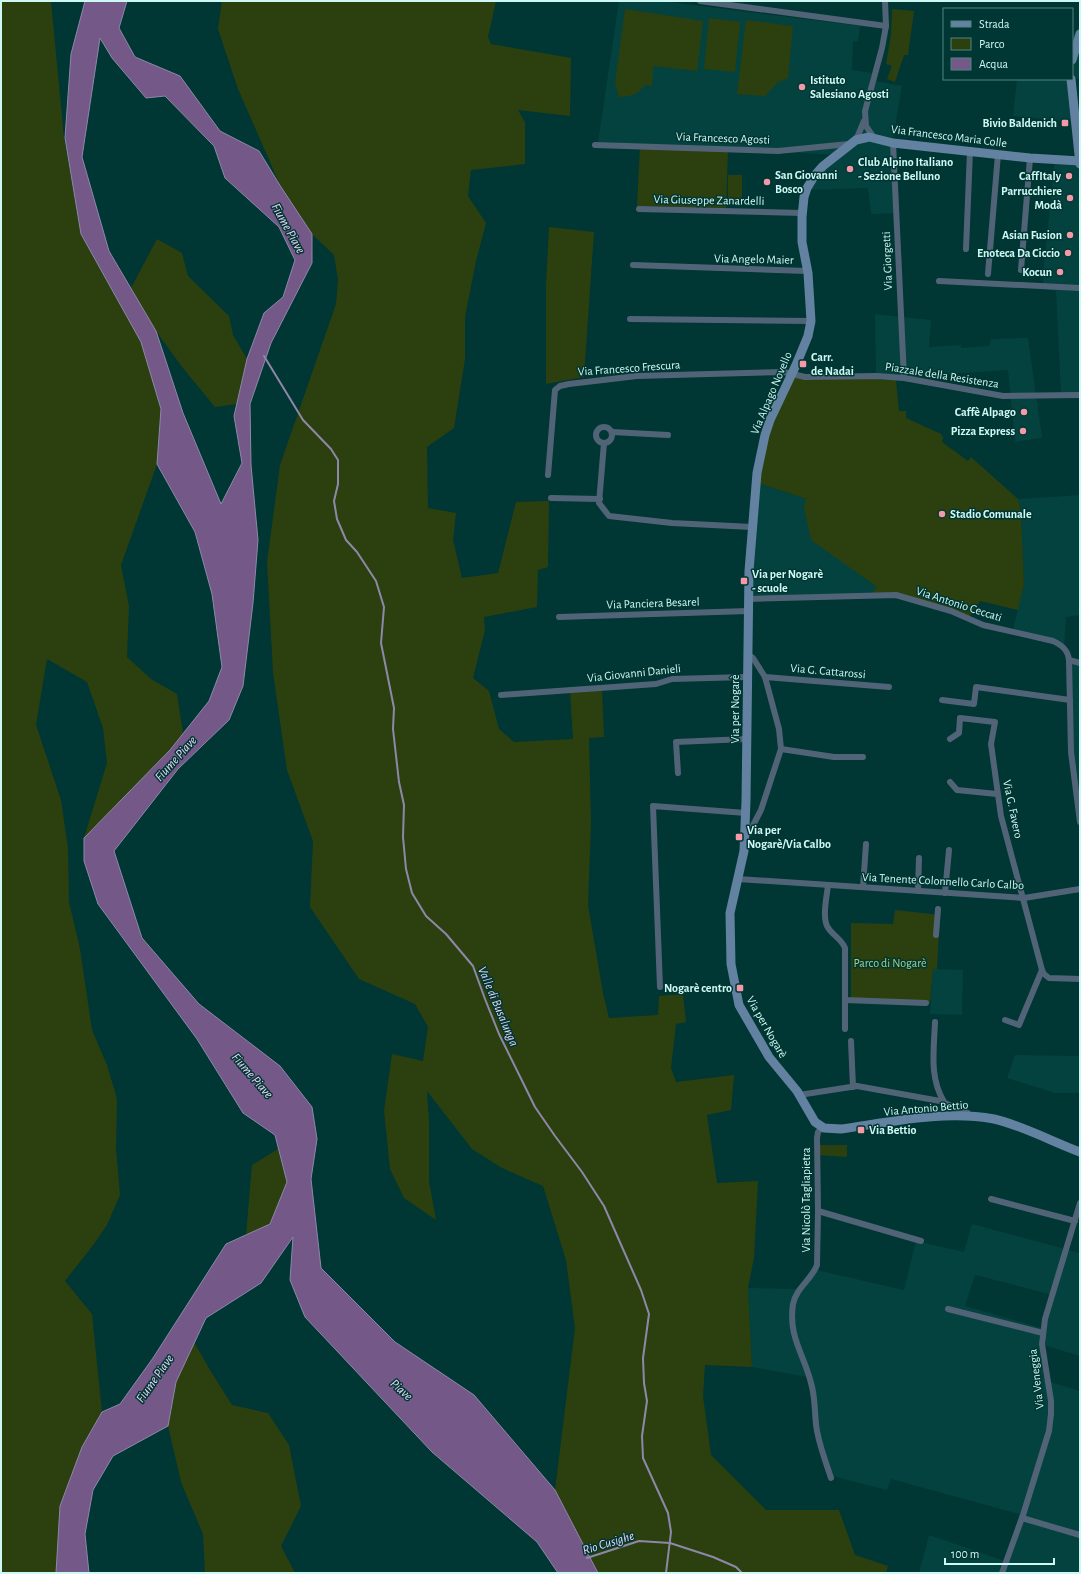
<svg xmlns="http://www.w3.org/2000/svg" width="1081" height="1574" font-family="'Alegreya Sans',sans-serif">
  <rect width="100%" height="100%" fill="#003633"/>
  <g fill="#04423f" fill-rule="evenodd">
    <polygon points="619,1 662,1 860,26 858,41 853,42 852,70 872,73 870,80 902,86 893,139 898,213 871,214 868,188 809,190 818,173 839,155 598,142"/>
    <polygon points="1080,24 1080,79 1075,78 1073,122 1013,116 1017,79 1072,79 1072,34 1074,34"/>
    <polygon points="1080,141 1080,393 1061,393 1056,291 1043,289 1044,265 1055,156 1076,158"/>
    <polygon points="875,314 931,320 929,347 961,345 961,348 989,346 991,339 1028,338 1042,438 1015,442 1008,370 931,375 896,380 876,379"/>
    <polygon points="755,482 814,502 846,564 878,588 871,595 746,599"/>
    <polygon points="1080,495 1080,615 1066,617 1064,650 1053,643 1012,633 1024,584 1021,512 1018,499"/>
    <polygon points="1068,659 1080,662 1080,809 1073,751"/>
    <polygon points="933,969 963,970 962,1015 930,1014"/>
    <polygon points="1015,1055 1080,1056 1080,1093 1055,1093 1007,1078"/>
    <path d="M972,1224L1080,1253V1356L1040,1344L1044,1380L1080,1391V1573H919L929,1535L1008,1562L1015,1540L1019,1514L891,1479L887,1490L828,1475L811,1389L807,1377L752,1367L748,1288L796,1289L812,1269L904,1290L916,1241L964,1252ZM975,1275L1053,1295L1042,1328L965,1306Z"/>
  </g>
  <g fill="#2b400e">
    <polygon points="1,1 51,1 64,138 81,234 141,342 161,409 157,464 121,565 129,606 127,657 151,679 177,694 183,733 170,750 84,838 107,763 103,728 87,682 47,659 36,725 61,800 68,848 69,902 80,949 92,1030 107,1065 117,1099 116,1149 120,1195 107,1225 94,1244 65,1281 92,1314 102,1412 82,1447 60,1506 56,1573 1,1573"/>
    <polygon points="222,1 496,1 488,37 491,44 571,58 570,116 518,110 525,122 525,164 471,170 468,196 486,223 476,261 465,317 465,359 454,428 427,447 428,508 456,513 453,540 462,578 498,573 516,502 549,501 548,567 538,570 537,607 484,617 485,630 473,678 489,691 499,729 514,742 573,739 570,692 602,690 604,737 589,738 591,823 588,905 603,993 609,1018 658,1015 659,996 683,994 686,1022 676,1024 671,1068 676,1082 734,1075 731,1110 707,1115 717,1183 758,1181 754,1258 748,1288 752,1367 705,1365 703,1396 711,1455 766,1510 839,1510 855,1555 888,1566 886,1573 598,1573 555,1490 575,1328 566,1260 543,1186 502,1168 472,1149 427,1091 429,1122 429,1181 436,1220 404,1198 390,1169 384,1111 392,1054 423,1061 428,1027 415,1004 359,979 310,907 313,841 287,770 273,673 267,562 280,465 336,304 338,280 334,255 312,234 281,187 238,89 218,29"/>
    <path d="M625,9L703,21L697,71L653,66L652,86L645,85C638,94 630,97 619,97L615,84Z"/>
    <polygon points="892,9 914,11 908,55 904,55 895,82 887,79 892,66 886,64 891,34"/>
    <polygon points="709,18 740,22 735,72 704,69"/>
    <polygon points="746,20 793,26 788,78 777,83 765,96 737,94"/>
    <polygon points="640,145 728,150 726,208 637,206"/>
    <rect x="728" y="175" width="14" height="29"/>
    <polygon points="549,227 594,232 584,377 546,384 546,285"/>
    <polygon points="157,239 182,253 188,276 229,316 233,335 247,359 237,404 215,407 182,367 156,331 131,288"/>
    <polygon points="794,375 896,380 899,411 906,411 906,418 941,434 943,437 942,442 968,461 971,457 1018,499 1021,512 1024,584 1018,610 980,601 968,619 904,598 871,595 877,587 811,540 804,507 806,499 755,482 766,441"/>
    <polygon points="895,910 940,915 937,969 933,969 930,1003 851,1001 851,923 893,924"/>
    <polygon points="816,1145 847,1145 847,1157 817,1155"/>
    <polygon points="278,1149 287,1182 270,1224 246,1235 252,1165"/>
    <polygon points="194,1342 210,1370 232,1405 268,1413 289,1445 301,1506 281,1546 295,1573 205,1573 203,1534 181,1482 168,1426 176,1382"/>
  </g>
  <path fill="#735888" stroke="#8e88a8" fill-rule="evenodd" d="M85,1H127L119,28L135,57L180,76L220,131L259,151L281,187L312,234V263L271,343L250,404L251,465L258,540L253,603L243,686L229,720L178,769L114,851L142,938L199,1004L280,1066L312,1107L317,1139L311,1179L321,1268L395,1342L474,1395L555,1490L598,1573H558L537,1542L432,1452L305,1317L290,1280L293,1237L261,1283L206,1318L176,1382L168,1426L113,1456L93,1490L85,1534L89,1573H56L60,1506L82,1447L102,1412L120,1404L153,1358L226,1244L270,1224L287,1182L275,1135L243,1113L197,1039L98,904L84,861V838L170,750L209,701L222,667L212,594L195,532L157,464L161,409L141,342L81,234L65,138L71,54ZM100,38L112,58L146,98L165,96L214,146L225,178L279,227L295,260L283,297L264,313L247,359L234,416L242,463L221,504L183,413L156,331L109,251L82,157Z"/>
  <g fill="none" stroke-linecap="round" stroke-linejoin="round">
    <g stroke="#8e88a8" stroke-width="2">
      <polyline points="264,356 303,420 331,449 338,460 338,484 334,501 337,519 346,540 357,552 376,581 384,607 381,643 394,708 393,729 399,782 404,805 403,837 406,869 412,893 426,916 446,934 473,966 485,999 499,1034 535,1107 555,1136 582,1172 604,1206 641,1290 649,1314 643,1358 644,1383 647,1401 642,1436 643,1458 668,1513 671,1532 666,1573"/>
      <polyline points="587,1558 639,1541 670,1543 713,1557 736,1567 742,1573"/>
    </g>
    <g stroke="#516477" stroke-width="6">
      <polyline points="700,1 886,26"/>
      <polyline points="874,138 866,126 865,111 882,48 886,26 885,1"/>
      <polyline points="856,140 864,121"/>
      <polyline points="893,143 904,378"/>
      <polyline points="595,145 778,151 849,144"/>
      <polyline points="639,209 802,213"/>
      <polyline points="966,249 970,151"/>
      <polyline points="633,265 807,271"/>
      <polyline points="1021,270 1030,158"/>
      <polyline points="988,274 998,154"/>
      <polyline points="939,281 1080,288"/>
      <polyline points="630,319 811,321"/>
      <circle cx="604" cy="435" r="8"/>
      <polyline points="612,432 668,435"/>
      <polyline points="604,443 599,503 609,516 672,523 752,527"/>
      <polyline points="548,475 555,390 560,386 569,384 637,376 784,372 805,377 877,376 904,378 1003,396 1080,395"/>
      <polyline points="551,498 600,499"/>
      <path d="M748,599L896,595L951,611L983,625L1053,641C1062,645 1068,650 1069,660L1071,752L1080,822"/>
      <polyline points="559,617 748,611"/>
      <polyline points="1069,660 1080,663"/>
      <polyline points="765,677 889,687"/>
      <polyline points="501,695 656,684 672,679 747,677"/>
      <polyline points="942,700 974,704 976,687 1070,700"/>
      <polyline points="950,739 959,733 960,718 995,722 991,744 1001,816 1042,970 1044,974 1049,978 1080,979"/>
      <polyline points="781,749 834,757 863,757"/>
      <polyline points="678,773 676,742 746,739"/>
      <polyline points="950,782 957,790 997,794"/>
      <polyline points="745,835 749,833 761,810 781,749 779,729 765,677 753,658 747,654"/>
      <polyline points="738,879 1024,898 1080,889"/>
      <path d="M828,885C827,896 821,920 829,929C834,936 842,940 845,948V1000L926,1003"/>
      <polyline points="863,887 866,844"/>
      <polyline points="918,891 919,858"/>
      <polyline points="945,893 949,850"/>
      <polyline points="936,935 938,909"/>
      <polyline points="660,987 653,806 746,813"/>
      <polyline points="1005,1020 1019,1025 1042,970"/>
      <path d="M935,1022C934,1050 929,1077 944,1102"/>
      <polyline points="845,1029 845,1000"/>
      <polyline points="851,1041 853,1087"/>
      <polyline points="799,1095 857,1086 940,1101 968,1113 969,1116"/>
      <path d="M822,1127L818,1132L817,1138L818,1211L817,1265C812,1279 796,1288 793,1304C788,1337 804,1354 811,1383C816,1399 814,1415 817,1431C820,1447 826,1463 831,1478"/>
      <polyline points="991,1199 1075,1221"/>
      <polyline points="818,1211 921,1241"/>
      <polyline points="948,1309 1043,1333"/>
      <polyline points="1022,1518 1080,1535"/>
      <polyline points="1002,1573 1023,1515 1049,1431 1051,1414 1051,1401 1042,1344 1045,1319 1080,1203"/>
    </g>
    <g stroke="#6382a1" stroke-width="9">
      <polyline points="1072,60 1080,34"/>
      <polyline points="1071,79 1080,164"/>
      <path d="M1080,161L1030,158L893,143L869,137L856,140L823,166L815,175L807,188L804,197L802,217V242L808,273L811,321L808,336L796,365L770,420L765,435L757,473L749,571L746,801L744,851L730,913L731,964L739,1005L769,1057L797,1091L815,1122L824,1128L841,1129C891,1122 944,1110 994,1119C1021,1125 1053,1142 1080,1152"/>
    </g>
  </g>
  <g fill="#f39aa8" stroke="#003633" stroke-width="1.5">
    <circle cx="802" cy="87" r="4"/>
    <rect x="1061" y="119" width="8" height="8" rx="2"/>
    <circle cx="850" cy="169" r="4"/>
    <circle cx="1069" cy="176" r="4"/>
    <circle cx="767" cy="182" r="4"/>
    <circle cx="1070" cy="198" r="4"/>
    <circle cx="1070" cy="235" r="4"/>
    <circle cx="1068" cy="253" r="4"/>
    <circle cx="1060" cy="272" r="4"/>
    <rect x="799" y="360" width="8" height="8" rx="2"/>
    <circle cx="1024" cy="412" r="4"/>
    <circle cx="1023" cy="431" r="4"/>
    <circle cx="942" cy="514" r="4"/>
    <rect x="740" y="577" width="8" height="8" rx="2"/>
    <rect x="735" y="833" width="8" height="8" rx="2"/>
    <rect x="736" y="984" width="8" height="8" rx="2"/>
    <rect x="857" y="1126" width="8" height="8" rx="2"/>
  </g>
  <g text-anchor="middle" stroke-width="3" stroke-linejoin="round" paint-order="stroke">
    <g font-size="12" font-weight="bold" fill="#cef8f4" stroke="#003633" text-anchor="end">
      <text x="810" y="84" text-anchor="start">Istituto<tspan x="810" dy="14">Salesiano Agosti</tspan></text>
      <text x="1057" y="127">Bivio Baldenich</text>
      <text x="858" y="166" text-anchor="start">Club Alpino Italiano<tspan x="858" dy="14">- Sezione Belluno</tspan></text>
      <text x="775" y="179" text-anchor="start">San Giovanni<tspan x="775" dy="14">Bosco</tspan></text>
      <text x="1061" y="180">CaffItaly</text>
      <text x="1062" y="195">Parrucchiere<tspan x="1062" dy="14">Modà</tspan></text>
      <text x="1062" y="239">Asian Fusion</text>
      <text x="1060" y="257">Enoteca Da Ciccio</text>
      <text x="1052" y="276">Kocun</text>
      <text x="811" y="361" text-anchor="start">Carr.<tspan x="811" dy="14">de Nadai</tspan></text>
      <text x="1016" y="416">Caffè Alpago</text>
      <text x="1015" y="435">Pizza Express</text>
      <text x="950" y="518" text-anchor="start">Stadio Comunale</text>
      <text x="752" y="578" text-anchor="start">Via per Nogarè<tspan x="752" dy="14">- scuole</tspan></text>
      <text x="747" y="834" text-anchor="start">Via per<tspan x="747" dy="14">Nogarè/Via Calbo</tspan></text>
      <text x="732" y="992">Nogarè centro</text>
      <text x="869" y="1134" text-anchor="start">Via Bettio</text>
    </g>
    <g font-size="12" fill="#cef8f4" stroke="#003633">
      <text transform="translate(949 136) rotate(7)" y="4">Via Francesco Maria Colle</text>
      <text transform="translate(723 138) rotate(2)" y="4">Via Francesco Agosti</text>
      <text transform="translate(709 200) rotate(1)" y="4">Via Giuseppe Zanardelli</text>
      <text transform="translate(754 259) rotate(1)" y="4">Via Angelo Maier</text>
      <text transform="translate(887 261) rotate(-92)" y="4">Via Giorgetti</text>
      <text transform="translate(629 368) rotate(-4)" y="4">Via Francesco Frescura</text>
      <text transform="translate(942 375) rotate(9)" y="4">Piazzale della Resistenza</text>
      <text transform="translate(771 393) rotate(-67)" y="4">Via Alpago Novello</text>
      <text transform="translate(653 603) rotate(-2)" y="4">Via Panciera Besarel</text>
      <text transform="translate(959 604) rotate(18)" y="4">Via Antonio Ceccati</text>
      <text transform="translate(828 671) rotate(5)" y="4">Via G. Cattarossi</text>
      <text transform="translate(634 673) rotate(-6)" y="4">Via Giovanni Danieli</text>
      <text transform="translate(735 709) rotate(-90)" y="4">Via per Nogarè</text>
      <text transform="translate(1013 809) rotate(78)" y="4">Via G. Favero</text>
      <text transform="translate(943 881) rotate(3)" y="4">Via Tenente Colonnello Carlo Calbo</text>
      <text transform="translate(767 1027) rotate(60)" y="4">Via per Nogarè</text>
      <text transform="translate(926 1108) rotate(-5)" y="4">Via Antonio Bettio</text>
      <text transform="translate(806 1200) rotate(-90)" y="4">Via Nicolò Tagliapietra</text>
      <text transform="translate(1036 1379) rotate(-97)" y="4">Via Veneggia</text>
    </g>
    <g font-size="12" fill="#abd082" stroke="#003633">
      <text x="890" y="967">Parco di Nogarè</text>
    </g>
    <g font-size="13" font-style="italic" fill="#e8d7f6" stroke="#003633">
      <text transform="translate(289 228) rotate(61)" y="5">Fiume Piave</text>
      <text transform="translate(175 758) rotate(-48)" y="5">Fiume Piave</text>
      <text transform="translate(499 1006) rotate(67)" y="5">Valle di Busalunga</text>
      <text transform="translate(253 1075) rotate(49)" y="5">Fiume Piave</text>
      <text transform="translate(154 1378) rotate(-55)" y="5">Fiume Piave</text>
      <text transform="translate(402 1389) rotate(42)" y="5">Piave</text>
      <text transform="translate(608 1542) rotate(-17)" y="5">Rio Cusighe</text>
    </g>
  </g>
  <rect width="1081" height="1574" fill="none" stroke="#cef8f4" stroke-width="4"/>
  <rect x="943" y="8" width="130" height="72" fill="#003633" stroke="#528480"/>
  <rect x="951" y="21" width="20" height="6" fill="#6382a1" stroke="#528480"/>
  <text x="979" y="28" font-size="12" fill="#cef8f4">Strada</text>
  <rect x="951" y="38" width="20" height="12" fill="#2b400e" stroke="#528480"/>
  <text x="979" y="48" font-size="12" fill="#cef8f4">Parco</text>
  <rect x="951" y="58" width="20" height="12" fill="#735888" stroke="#528480"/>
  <text x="979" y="68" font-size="12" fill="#cef8f4">Acqua</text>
  <path d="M945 1558v6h109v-6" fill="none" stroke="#cef8f4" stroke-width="2"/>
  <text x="951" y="1558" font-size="12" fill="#cef8f4" stroke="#003633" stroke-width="3" paint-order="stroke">100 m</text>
</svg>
